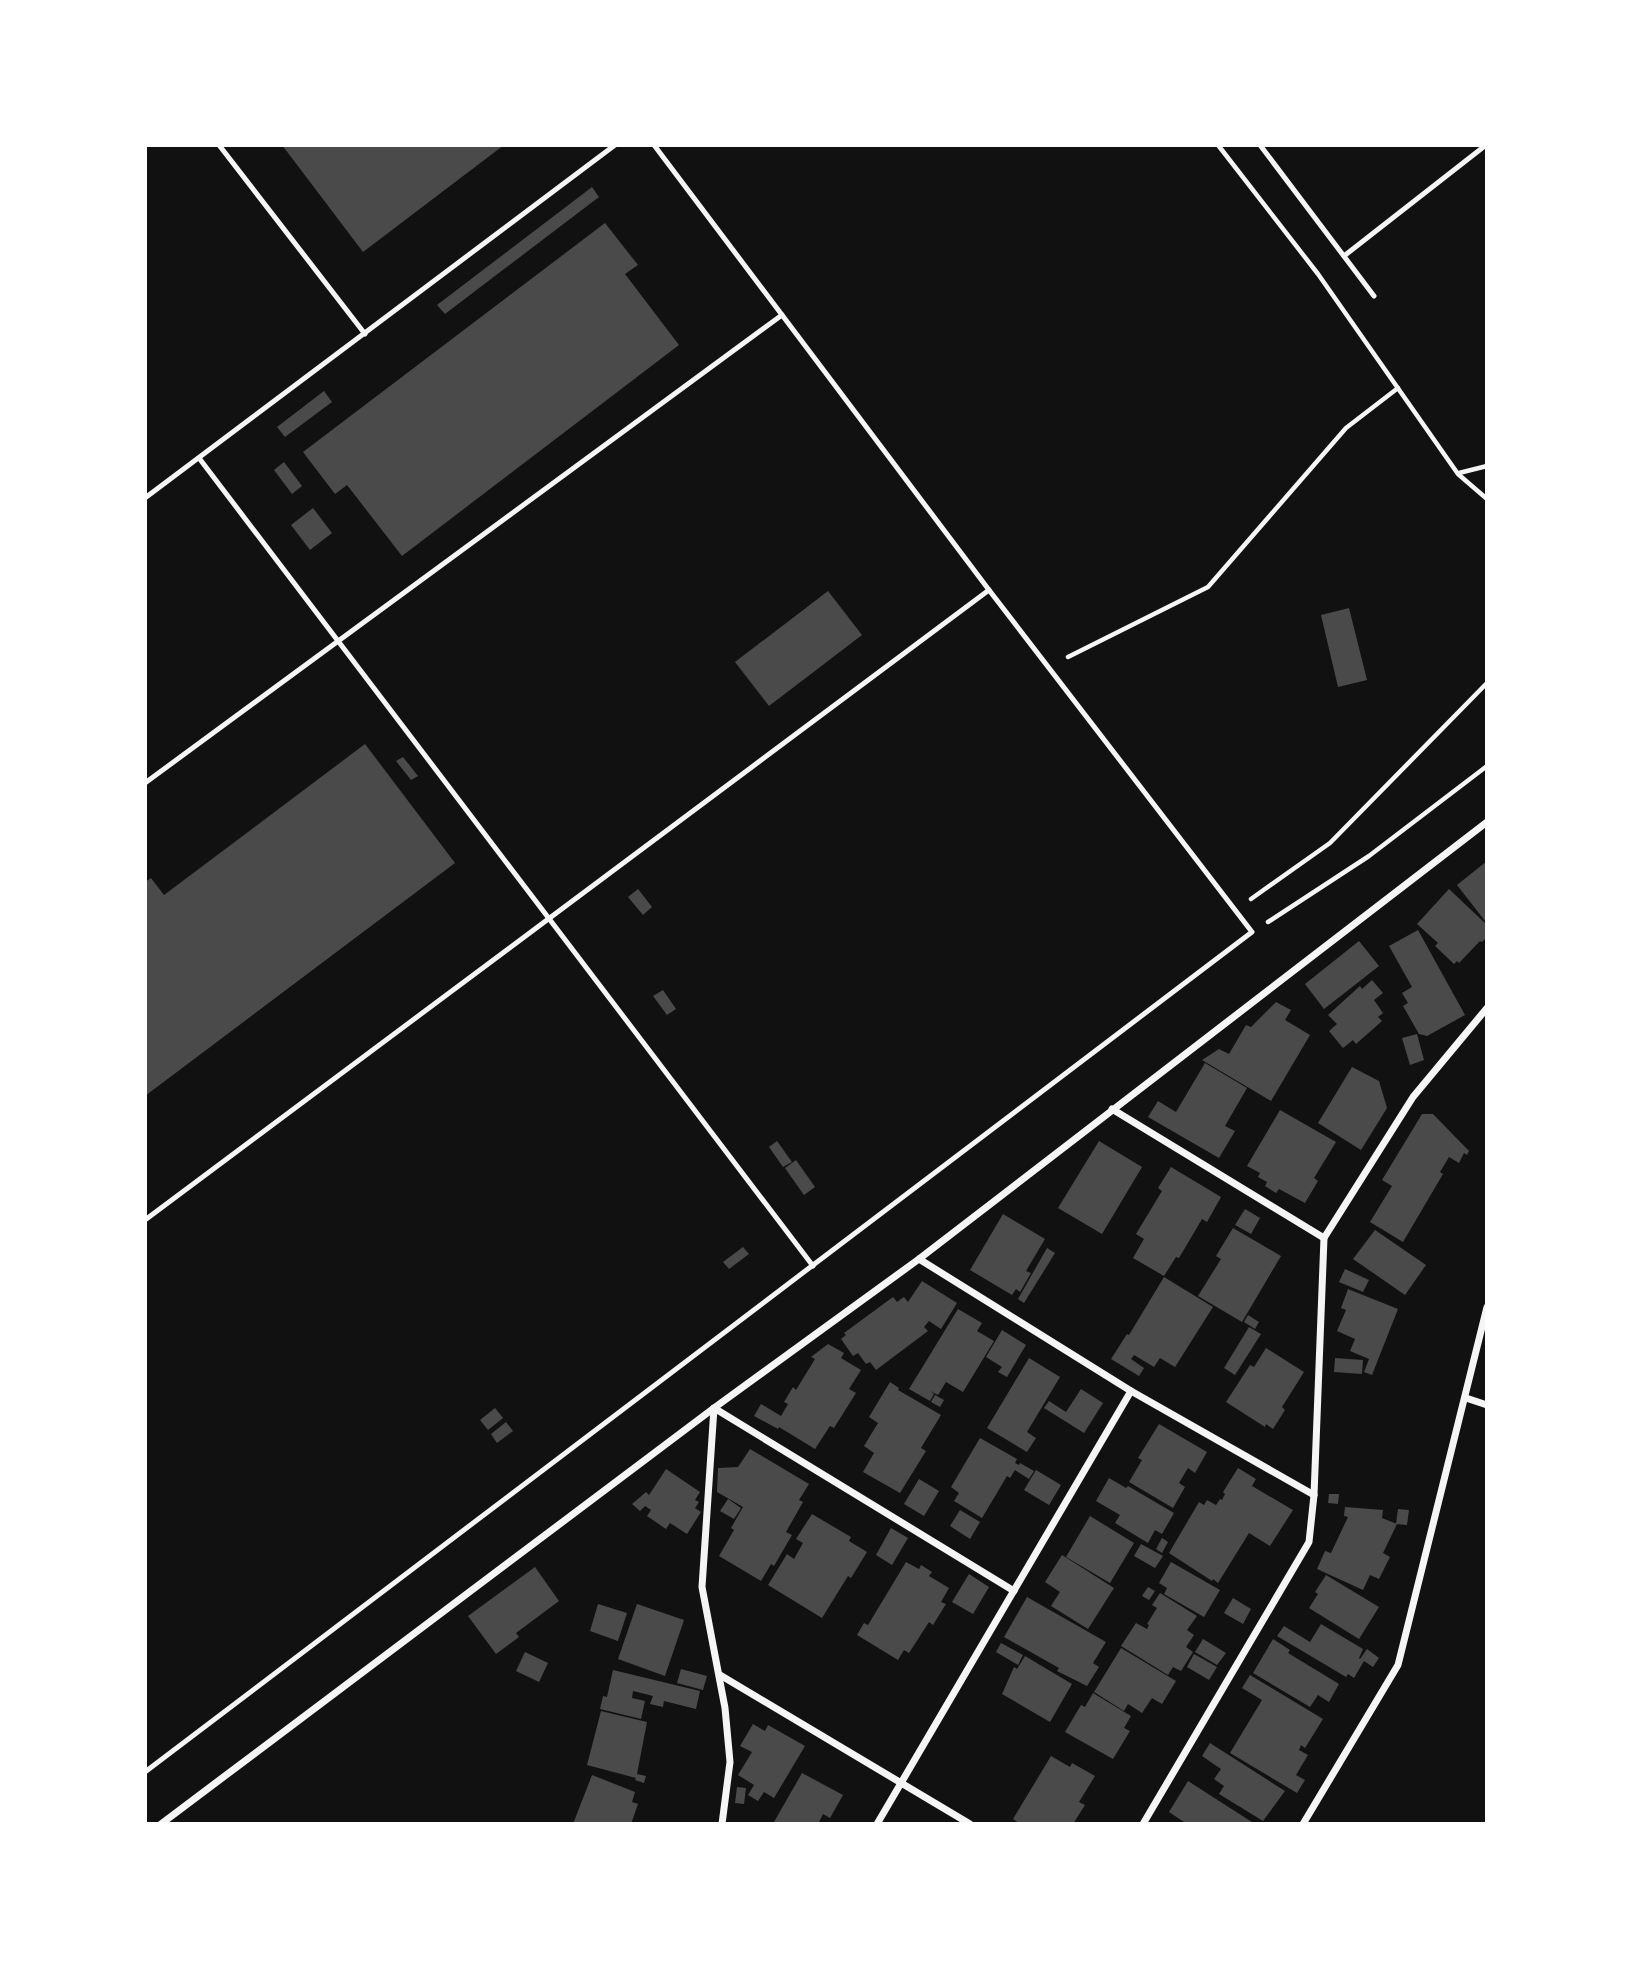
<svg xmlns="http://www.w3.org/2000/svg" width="1632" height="1969" font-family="'PT Serif',serif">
  <rect width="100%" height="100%" fill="#111"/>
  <g fill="#4a4a4a">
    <polygon points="282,145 504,145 363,252"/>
    <polygon points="592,187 599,197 445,314 437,305"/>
    <polygon points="605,223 638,265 625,274 679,345 402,556 347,485 335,494 303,452"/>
    <polygon points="324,391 332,402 285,437 277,427"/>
    <polygon points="284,462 302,486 292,494 274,470"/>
    <polygon points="313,508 332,533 310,550 291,525"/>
    <polygon points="828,591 862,635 769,706 735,662"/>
    <polygon points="1349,608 1367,680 1338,687 1321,615"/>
    <polygon points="365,744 455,863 145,1096 145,882 151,878 164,895"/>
    <polygon points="403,757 418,776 411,780 396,761"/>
    <polygon points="1487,861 1487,919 1485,921 1457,885"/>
    <polygon points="638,889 652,907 643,915 628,897"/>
    <polygon points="1449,889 1487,925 1487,937 1482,942 1480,941 1459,963 1457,961 1454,964 1435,946 1438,943 1417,924"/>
    <polygon points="1418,930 1465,1015 1427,1036 1419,1034 1403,1006 1408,1003 1402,993 1412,987 1389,946"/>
    <polygon points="1359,941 1379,966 1324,1009 1305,984"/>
    <polygon points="1372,980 1383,993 1374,1000 1383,1013 1378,1017 1382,1021 1356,1044 1353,1040 1343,1048 1329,1031 1337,1024 1328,1015 1360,986 1362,989"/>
    <polygon points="663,990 676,1009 667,1015 653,996"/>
    <polygon points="1276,1002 1291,1010 1285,1020 1310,1035 1271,1101 1202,1060 1219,1049 1229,1054 1246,1025 1251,1027"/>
    <polygon points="1417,1034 1424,1060 1410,1065 1402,1038"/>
    <polygon points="1205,1063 1247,1088 1225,1126 1235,1131 1219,1158 1148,1117 1158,1101 1176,1112"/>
    <polygon points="1352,1067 1379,1081 1387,1108 1361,1150 1318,1123"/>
    <polygon points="1280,1110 1336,1142 1314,1178 1318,1181 1305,1203 1279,1189 1276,1193 1265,1186 1267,1182 1258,1177 1260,1173 1247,1166"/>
    <polygon points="1422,1114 1433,1114 1469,1151 1467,1155 1464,1153 1459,1163 1449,1157 1440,1172 1443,1174 1403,1242 1370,1222 1392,1186 1382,1180"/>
    <polygon points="777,1141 792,1162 783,1167 769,1147"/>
    <polygon points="1099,1141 1142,1167 1102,1234 1058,1208"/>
    <polygon points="796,1160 815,1187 804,1195 785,1168"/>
    <polygon points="1171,1167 1221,1197 1207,1222 1202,1219 1179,1258 1176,1257 1164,1276 1133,1258 1144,1239 1136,1234 1162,1191 1158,1188"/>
    <polygon points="1245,1209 1260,1218 1251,1234 1235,1225"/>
    <polygon points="1003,1214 1045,1239 1026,1271 1031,1273 1020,1292 1016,1289 1012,1295 970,1270"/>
    <polygon points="1233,1228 1281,1256 1242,1322 1198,1296 1221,1259 1216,1256"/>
    <polygon points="1375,1230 1426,1265 1405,1295 1353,1259"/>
    <polygon points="743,1247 749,1254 729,1269 723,1262"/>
    <polygon points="1047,1248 1055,1253 1024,1303 1018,1299"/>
    <polygon points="1345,1269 1369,1280 1363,1292 1339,1282"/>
    <polygon points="1164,1277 1213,1307 1175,1367 1160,1358 1154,1367 1134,1355 1131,1359 1144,1368 1139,1376 1111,1359 1127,1334 1129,1335"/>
    <polygon points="922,1281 957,1303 941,1329 929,1321 924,1327 928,1331 876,1370 870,1362 866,1364 858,1353 853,1356 841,1339 846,1335 844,1333 893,1297 897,1302 904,1297 908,1302"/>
    <polygon points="1348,1289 1398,1309 1372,1375 1364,1372 1369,1359 1350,1351 1355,1339 1337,1331 1346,1310 1341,1308"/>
    <polygon points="958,1309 982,1323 977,1331 994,1341 963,1392 946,1382 938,1395 930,1391 934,1394 930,1401 909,1389"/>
    <polygon points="1248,1315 1259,1322 1255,1329 1244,1322"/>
    <polygon points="1249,1327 1261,1334 1235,1375 1224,1368"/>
    <polygon points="1002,1330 1026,1345 1007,1377 998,1372 1002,1367 986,1357"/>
    <polygon points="828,1344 844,1353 841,1358 861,1370 849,1389 856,1393 834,1428 830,1426 815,1449 779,1427 778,1429 754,1416 761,1404 781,1416 788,1404 784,1402 793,1387 796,1390 815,1359 811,1357"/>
    <polygon points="1266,1348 1304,1372 1282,1407 1285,1410 1273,1429 1266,1424 1265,1427 1226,1402 1250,1365 1254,1367"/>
    <polygon points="1029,1358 1060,1377 1027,1432 1036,1438 1027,1452 987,1428"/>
    <polygon points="1335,1358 1363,1360 1362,1374 1334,1372"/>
    <polygon points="890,1382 899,1388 898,1390 941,1415 921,1448 926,1451 900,1493 863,1472 874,1453 864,1446 878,1423 869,1417"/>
    <polygon points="1081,1389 1103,1403 1084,1433 1044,1408 1049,1401 1066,1412"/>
    <polygon points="935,1395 944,1400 940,1407 931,1402"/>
    <polygon points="495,1408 503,1418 488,1430 480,1420"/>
    <polygon points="506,1422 513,1431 497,1443 491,1434"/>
    <polygon points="1159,1424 1207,1452 1195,1473 1188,1468 1179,1483 1185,1487 1173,1508 1129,1482 1142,1460 1138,1458"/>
    <polygon points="980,1438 1017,1459 1015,1463 1019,1465 1020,1463 1034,1471 1029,1479 1015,1470 1010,1478 1007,1476 982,1518 954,1501 959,1493 951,1487"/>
    <polygon points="750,1449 809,1484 799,1500 803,1502 786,1532 792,1535 774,1566 771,1564 761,1581 719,1556 734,1530 731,1528 743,1507 717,1492 718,1468 738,1467"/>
    <polygon points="1238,1468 1256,1479 1252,1486 1293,1510 1270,1546 1249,1533 1218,1583 1213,1579 1212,1581 1169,1553 1199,1502 1204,1505 1207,1500 1216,1505 1220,1499 1222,1500 1225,1494 1223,1492"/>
    <polygon points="666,1469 700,1492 695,1500 699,1502 695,1508 701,1512 687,1534 670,1523 666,1529 647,1516 651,1510 645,1506 640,1511 632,1504 646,1492 649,1495"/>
    <polygon points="1036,1470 1061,1485 1049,1505 1024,1490"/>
    <polygon points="1109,1478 1126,1488 1128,1486 1174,1513 1162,1534 1155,1530 1148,1543 1115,1523 1120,1515 1096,1501"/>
    <polygon points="919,1479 939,1491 924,1516 904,1504"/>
    <polygon points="1329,1494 1339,1494 1338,1504 1328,1503"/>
    <polygon points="728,1499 741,1508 734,1519 720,1511"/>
    <polygon points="1345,1507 1383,1510 1382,1518 1397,1524 1383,1553 1390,1557 1379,1579 1370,1575 1363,1590 1317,1569 1325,1551 1331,1553 1348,1517 1344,1516"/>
    <polygon points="1398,1509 1409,1510 1407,1525 1396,1524"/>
    <polygon points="960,1510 980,1522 970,1539 950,1526"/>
    <polygon points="812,1514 851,1537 849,1541 867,1552 851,1578 848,1576 822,1618 768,1585 787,1554 794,1559 803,1543 796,1539"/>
    <polygon points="1090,1516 1134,1543 1110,1583 1066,1557"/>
    <polygon points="891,1528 908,1538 892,1565 876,1555"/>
    <polygon points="1162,1538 1168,1542 1162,1553 1156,1549"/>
    <polygon points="1141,1544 1163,1556 1155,1568 1134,1556"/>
    <polygon points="1062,1555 1114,1588 1088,1629 1051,1606 1060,1592 1045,1582"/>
    <polygon points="906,1562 919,1569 921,1565 932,1572 929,1576 949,1588 941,1602 946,1604 933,1625 929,1622 909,1653 904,1650 898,1660 857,1635 864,1623 868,1625"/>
    <polygon points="1171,1562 1220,1590 1204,1617 1164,1594 1167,1588 1159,1583"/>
    <polygon points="535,1567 559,1601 516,1633 519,1637 496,1654 468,1616"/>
    <polygon points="969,1574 989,1587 973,1614 952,1602"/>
    <polygon points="1326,1575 1379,1607 1359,1639 1309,1608 1318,1594 1315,1592"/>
    <polygon points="1148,1587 1155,1591 1149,1600 1142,1596"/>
    <polygon points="1160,1593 1197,1616 1187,1630 1194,1635 1186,1647 1193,1652 1181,1671 1173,1667 1168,1675 1121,1646 1136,1623 1147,1629 1149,1625 1147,1624 1157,1608 1152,1605"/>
    <polygon points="1027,1597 1106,1642 1093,1663 1099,1667 1087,1686 1057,1671 1059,1668 1004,1637"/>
    <polygon points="1233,1598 1251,1609 1243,1624 1224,1613"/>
    <polygon points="598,1604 627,1613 618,1641 590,1631"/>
    <polygon points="637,1604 684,1620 665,1676 618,1659"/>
    <polygon points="1321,1624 1363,1649 1359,1658 1360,1659 1367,1649 1379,1658 1373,1667 1364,1661 1354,1678 1348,1674 1346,1677 1277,1636 1284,1626 1310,1642"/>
    <polygon points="1203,1639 1226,1653 1217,1665 1195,1652"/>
    <polygon points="1273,1639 1290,1650 1288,1653 1339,1684 1329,1702 1318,1695 1310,1707 1253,1673"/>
    <polygon points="1001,1643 1023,1655 1018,1665 996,1652"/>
    <polygon points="1121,1648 1176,1681 1162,1704 1152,1698 1142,1713 1128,1704 1124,1711 1094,1692"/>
    <polygon points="525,1652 548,1663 539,1682 516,1671"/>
    <polygon points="1194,1654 1217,1667 1209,1680 1187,1667"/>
    <polygon points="1025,1656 1072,1684 1050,1722 1002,1694 1014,1667 1017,1669"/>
    <polygon points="681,1669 707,1676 703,1690 677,1683"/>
    <polygon points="613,1670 700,1691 696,1709 664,1701 663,1707 650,1704 653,1696 633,1691 632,1698 645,1701 641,1719 600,1709 603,1696 607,1697"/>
    <polygon points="1250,1675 1323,1719 1305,1748 1301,1745 1299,1750 1308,1755 1296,1775 1305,1780 1297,1793 1230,1753 1262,1700 1242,1688"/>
    <polygon points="1093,1693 1131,1716 1124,1728 1130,1731 1113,1759 1065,1732 1081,1705 1085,1707"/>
    <polygon points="601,1711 647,1722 637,1774 646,1776 644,1783 635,1780 636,1778 587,1765"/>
    <polygon points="753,1724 765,1731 768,1725 805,1746 774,1798 764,1792 758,1801 748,1795 754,1785 738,1775 752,1752 740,1746"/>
    <polygon points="1210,1743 1285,1791 1263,1821 1219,1794 1224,1786 1214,1779 1221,1769 1202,1756"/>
    <polygon points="1051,1756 1070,1767 1072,1763 1095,1776 1079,1802 1085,1805 1073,1824 1020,1824 1013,1819"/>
    <polygon points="802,1773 843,1795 830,1818 823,1814 818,1824 777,1824 774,1822"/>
    <polygon points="592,1775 635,1792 632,1802 638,1804 631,1824 573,1824"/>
    <polygon points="1188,1781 1255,1824 1187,1824 1169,1812"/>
    <polygon points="737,1787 746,1788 744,1804 735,1803"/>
  </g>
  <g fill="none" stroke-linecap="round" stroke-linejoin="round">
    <g stroke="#f5f5f5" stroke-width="4.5">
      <polyline points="1218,145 1318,274 1458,474 1487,499"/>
      <polyline points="1459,473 1487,466"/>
      <polyline points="1068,657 1208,587 1346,428 1398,388"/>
      <polyline points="1251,899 1330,843 1487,683"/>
      <polyline points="1268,922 1369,856 1487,766"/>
    </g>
    <g stroke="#f5f5f5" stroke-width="5">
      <polyline points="219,145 365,334"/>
      <polyline points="1260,145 1374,296"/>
      <polyline points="1344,256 1486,145"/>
      <polyline points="199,458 813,1266"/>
      <polyline points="145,498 615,145"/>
      <polyline points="145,783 782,315"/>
      <polyline points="145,1220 989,590"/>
      <polyline points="145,1772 1252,932 989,590 654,145"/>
    </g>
    <g stroke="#f5f5f5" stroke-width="7">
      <polyline points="1112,1109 1324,1238"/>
      <polyline points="919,1259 1131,1391 1314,1495"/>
      <polyline points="1466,1398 1487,1405"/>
      <polyline points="720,1675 970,1824"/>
      <polyline points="161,1824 714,1408 919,1259 1487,822"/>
      <polyline points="722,1824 730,1762 725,1708 702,1587 714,1408 1014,1591"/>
      <polyline points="877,1824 1131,1391"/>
      <polyline points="1143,1824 1309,1542 1314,1495 1324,1238 1413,1097 1487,1008"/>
      <polyline points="1303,1824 1398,1665 1487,1307"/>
    </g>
  </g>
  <rect width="1632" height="1969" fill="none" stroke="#ffffff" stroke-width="294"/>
</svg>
